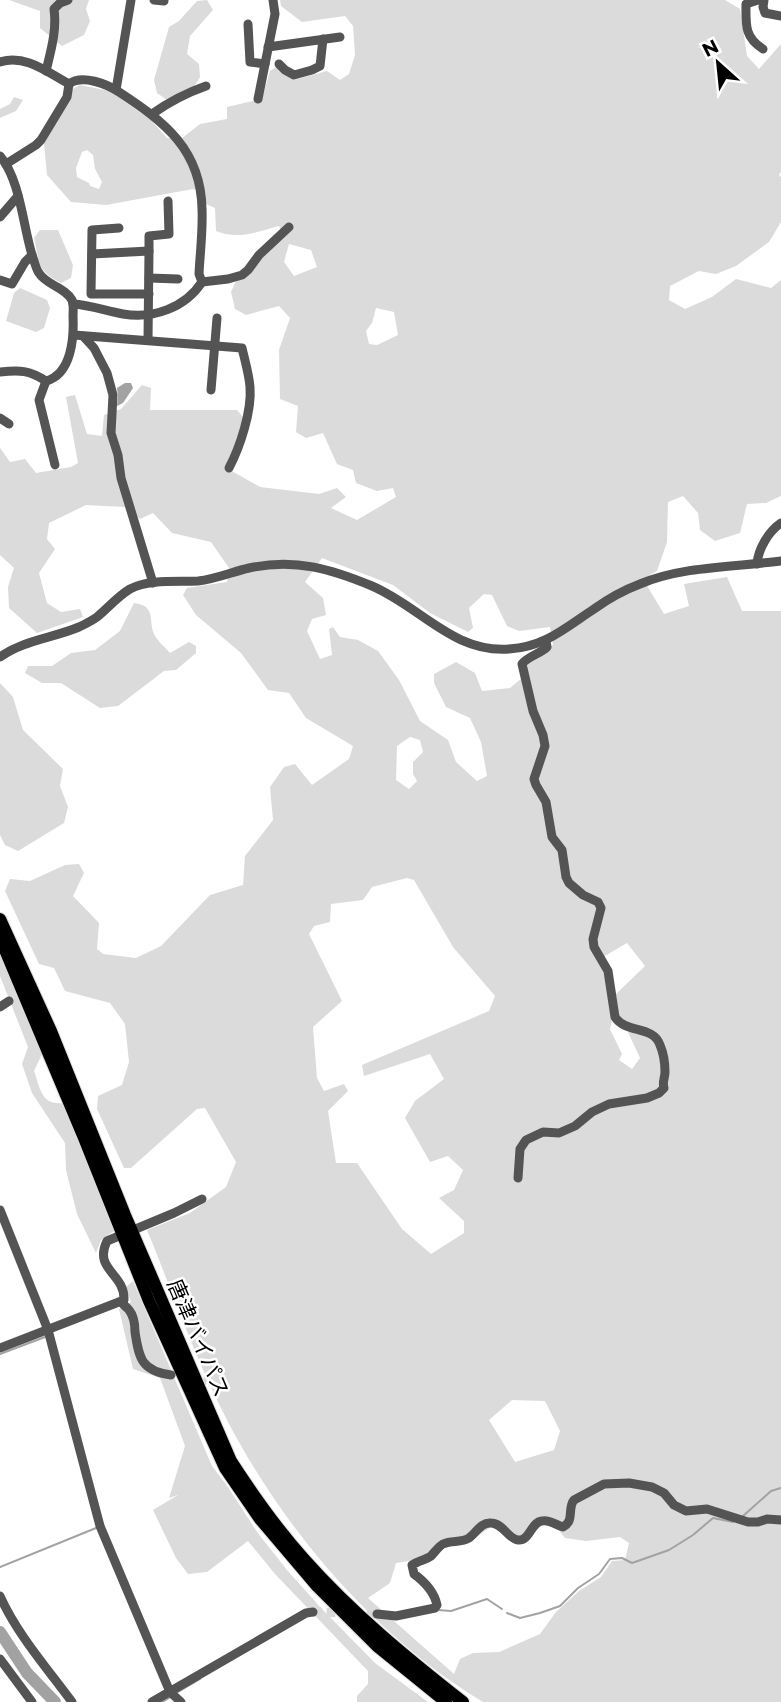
<svg xmlns="http://www.w3.org/2000/svg" width="781" height="1702" font-family="Montserrat,'Noto Sans JP',sans-serif">
  <rect width="100%" height="100%" fill="#fff"/>
  <g fill="#dbdbdb" fill-rule="evenodd">
    <polygon points="9,0 89,0 86,9 90,21 84,35 62,46 40,28 40,11"/>
    <polygon points="207,0 213,10 190,36 187,54 199,64 200,77 194,87 167,100 157,93 154,80 169,27 179,21 197,1"/>
    <path d="M280,0H725L740,9L747,56L759,69L781,44V172L779,175L781,177V222L769,242L736,266L716,274L699,271L670,286L669,300L685,309L712,297L736,279L771,288L781,280V496L766,503L747,504L740,533L715,541L700,530L698,513L683,496L668,502L667,542L657,571L643,579L664,614L689,606L684,584L727,577L742,611H781V1702H483C361,1628 262,1504 205,1374C184,1327 167,1278 147,1230L190,1213L226,1187L236,1162L205,1108L197,1109L131,1168H124L97,1109L98,1096L122,1085L129,1062L125,1024L110,1003L65,991L54,968L39,964L5,891L10,879L30,881L65,865L79,864L84,873L73,896L99,923L97,949L103,954L136,958L161,946L210,895L243,885L245,856L273,820L270,787L284,767L295,764L312,785L349,759L353,746L306,718L289,693L268,690L241,653L196,615L183,595L187,588L227,582L229,568L211,542L172,533L153,513L140,519L125,507L86,505L49,523L47,539L55,549L39,573L47,603L61,612L80,609L83,617L37,633L9,608L8,587L14,568L0,555V448L10,462L25,459L36,473L71,467L78,463L66,397L75,395L87,434L102,436L104,415L121,409L142,385L151,388L150,410H237L244,418L230,470L260,487L319,494L337,488L346,497L331,508L357,520L396,497L393,488L377,491L356,483L353,470L337,464L323,433L306,438L296,432L298,406L280,399L279,350L290,318L279,306L246,315L235,309L231,292L236,281L251,274L260,259L283,236L279,226C258,232 236,240 216,231L215,208L206,204L203,193L193,189L106,205L71,202L47,175L44,144L71,90L80,85L110,91L151,120L167,138L181,139L200,124L227,119V107L262,99L270,71L278,66L294,80L327,71L340,80L349,74L355,55L353,26L345,16L302,22L281,6ZM87,150L93,155L95,169L102,182L99,189L90,186L89,183L77,177L76,168L82,152ZM289,244L311,250L317,267L294,276L284,262ZM376,308L394,312L398,335L377,345L369,344L366,331L372,323ZM322,558L393,585L430,613L468,632L473,628L469,608L484,594L492,595L507,626L519,631L550,627L553,645L526,659L527,674L510,688L482,691L475,673L456,662L434,674V683L446,707L470,718L481,742L487,776L477,781L456,762L448,740L420,721L399,680L378,651L358,640L340,637L333,627L329,629L332,655L320,659L307,631L312,619L326,615L323,598L305,582ZM410,737L420,740L423,752L413,762V774L417,781L409,789L396,780L397,746ZM407,878L414,880L453,947L495,996L489,1011L362,1065L364,1076L430,1054L444,1079L415,1101L405,1118L430,1162L448,1156L463,1170L454,1190L439,1198L464,1221V1233L431,1254L402,1229L357,1163H336L328,1111L348,1091L344,1084L324,1091L317,1078L313,1027L342,1001L309,934L314,926L330,922L331,904L363,900L372,887ZM627,943L645,966L616,994L620,1026L627,1030L640,1058L632,1069L619,1060L622,1054L610,1029C616,1012 607,976 598,960ZM512,1400L545,1401L560,1431L554,1450L515,1462L489,1420ZM549,1518L565,1538L586,1541L620,1537L629,1543L625,1560L612,1561L601,1577L579,1591L556,1612L540,1634L499,1652L473,1653L460,1659L454,1674L368,1598L390,1583L396,1563L428,1558L442,1546L465,1544L491,1527C524,1540 521,1539 549,1518Z"/>
    <polygon points="14,97 23,100 16,111 0,118 0,109 10,104"/>
    <path d="M40,230H58L73,265L71,278L61,283C36,270 40,263 34,238Z"/>
    <polygon points="20,288 47,300 50,308 44,328 36,332 6,321 14,293"/>
    <path d="M134,603C157,606 148,621 154,634C157,641 165,647 170,653L189,642L196,646V653L176,670L164,671L118,706L100,708L61,683H42L25,673L28,666H52L71,653L95,650L120,631Z"/>
    <polygon points="0,683 13,697 23,730 63,769 60,786 68,807 64,823 18,851 5,845 0,835"/>
    <path d="M0,951L42,1054L34,1071C40,1087 41,1106 63,1103L114,1231L101,1240L96,1253L77,1214L66,1170L65,1143L32,1093L22,1064L28,1047L0,976Z"/>
    <polygon points="133,1281 212,1466 228,1487 257,1532 287,1570 321,1608 375,1663 428,1702 357,1702 357,1696 368,1684 368,1671 275,1574 248,1541 207,1572 188,1574 176,1558 153,1510 178,1495 169,1498 185,1446 160,1378 133,1369 119,1309 131,1302 126,1287"/>
  </g>
  <polygon fill="#a2a2a2" points="125,383 131,383 133,388 123,403 117,406 118,396 117,388"/>
  <g fill="none" stroke-linecap="round" stroke-linejoin="round">
    <g stroke="#a2a2a2" stroke-width="2">
      <polyline points="0,1354 45,1337"/>
      <polyline points="743,1516 771,1491 781,1488"/>
      <polyline points="0,1567 96,1528"/>
      <polyline points="438,1610 451,1611 487,1599 502,1609"/>
      <polyline points="507,1613 520,1618 540,1613 560,1606 578,1588 599,1574 610,1559 622,1558 632,1563 669,1550 693,1535 713,1518 733,1522"/>
      <polyline points="178,1692 200,1679"/>
      <polyline points="162,1702 169,1698"/>
    </g>
    <polyline stroke="#a2a2a2" stroke-width="12" points="0,1632 27,1673 55,1702"/>
    <g stroke="#d9d9d9" stroke-width="9" stroke-dasharray="9 4.5" stroke-linecap="butt">
      <polyline points="190,1377 207,1380"/>
      <polyline points="313,1612 377,1614"/>
    </g>
    <defs>
      <g id="highway">
        <path d="M0,919L51,1031L125,1215L231,1461C253,1495 277,1529 304,1559C352,1613 407,1658 463,1702"/>
        <polyline points="0,938 84,1138 149,1301 225,1468 260,1519 317,1586 377,1646 446,1702"/>
      </g>
    </defs>
    <use href="#highway" stroke="#dbdbdb" stroke-width="14"/>
    <g stroke="#545454" stroke-width="9">
      <polyline points="154,0 164,1"/>
      <path d="M758,0L746,4C746,24 744,37 763,49"/>
      <polyline points="764,0 763,7 765,13 781,16"/>
      <polyline points="248,24 250,62 265,64"/>
      <polyline points="268,47 340,37"/>
      <path d="M0,62C25,54 47,72 69,84C82,74 107,84 119,92C165,122 201,150 202,209C203,231 200,253 199,274L202,282C185,308 153,319 123,314C106,311 90,305 73,304"/>
      <polyline points="279,64 285,70 294,75 312,70 320,66 323,39"/>
      <path d="M46,71C51,50 57,30 54,9L60,3L68,0"/>
      <polyline points="116,90 131,0"/>
      <polyline points="258,99 275,14 273,0"/>
      <path d="M152,114C169,102 186,93 206,86"/>
      <path d="M0,156C21,181 23,228 33,258C35,263 36,269 39,273C46,285 65,287 72,300C74,305 73,311 73,316C74,337 72,374 46,381C29,370 20,370 0,372"/>
      <polyline points="6,164 36,145 41,140 67,97 69,84"/>
      <polyline points="0,217 18,196"/>
      <polyline points="119,228 92,230 91,294 149,294"/>
      <polyline points="92,254 149,251 149,236 169,234 168,201"/>
      <polyline points="149,278 178,279"/>
      <polyline points="0,280 12,284 25,262 32,255"/>
      <polyline points="202,282 228,279 242,275 248,270 259,255 289,227"/>
      <path d="M74,335L242,348C245,361 249,374 250,387C252,411 240,447 229,468"/>
      <polyline points="83,336 94,348 107,373 113,395 111,433 118,455 121,478 153,583"/>
      <polyline points="148,340 149,251"/>
      <polyline points="46,381 39,400 55,465"/>
      <polyline points="211,390 217,318"/>
      <polyline points="0,418 9,424"/>
      <path d="M757,564C758,549 769,531 781,523"/>
      <path d="M0,657C24,640 53,638 79,627C85,624 92,621 97,617C108,608 118,596 130,589C149,579 177,582 198,581C216,579 232,572 249,568C295,558 331,569 372,586C421,607 453,653 509,649C545,647 565,628 594,609C608,599 624,590 640,584C683,566 735,567 781,561"/>
      <polyline points="0,1007 9,1001"/>
      <path d="M518,1178L520,1149L526,1140L543,1132L559,1133L575,1126L592,1112L609,1104L647,1098L659,1093L664,1088C662,1082 665,1078 665,1072C665,1064 663,1052 660,1045C653,1025 626,1034 615,1017L608,971L594,947L593,939L601,908L598,902L583,895L569,883L566,877L562,850L552,837L546,802L536,785L534,779L545,746L543,735L533,711L522,664C528,656 540,654 547,647L546,641"/>
      <polyline points="0,1210 48,1330 100,1526 170,1692 181,1702"/>
      <path d="M121,1302C121,1303 129,1309 129,1310C134,1316 135,1325 135,1332C139,1359 142,1371 171,1375"/>
      <path d="M0,1348L124,1300C125,1273 93,1270 107,1241L174,1213L202,1199"/>
      <path d="M0,1596C17,1634 47,1668 72,1702"/>
      <path d="M377,1614L396,1616L435,1608L437,1605C434,1591 425,1582 414,1574L412,1565C418,1561 425,1560 431,1556C435,1552 438,1547 443,1544C452,1540 461,1543 469,1538C476,1533 481,1522 491,1523C503,1523 508,1539 518,1540C530,1541 531,1522 542,1521C549,1519 556,1525 563,1527C575,1521 567,1508 574,1500L604,1484L629,1483L652,1487L664,1493L674,1505L686,1511L707,1509L748,1522H758L767,1519L781,1520"/>
      <polyline points="0,1659 32,1702"/>
      <polyline points="152,1702 306,1613 313,1612"/>
    </g>
    <use href="#highway" stroke="#000" stroke-width="12"/>
  </g>
  <g text-anchor="middle" stroke-width="5" stroke-linejoin="round" paint-order="stroke">
    <g font-size="21" fill="#000" stroke="#fff">
      <text transform="translate(198 1338) rotate(67)" y="7">唐津バイパス</text>
    </g>
  </g>
  <g transform="translate(718 63) rotate(333)" stroke="#ffffff" stroke-width="5" paint-order="stroke">
  <path d="M0-5L12 26L0 18L-12 26Z" fill="#000000"/>
  <text y="-10" font-size="19" font-weight="bold" text-anchor="middle" fill="#000000">N</text>
  </g>
</svg>
